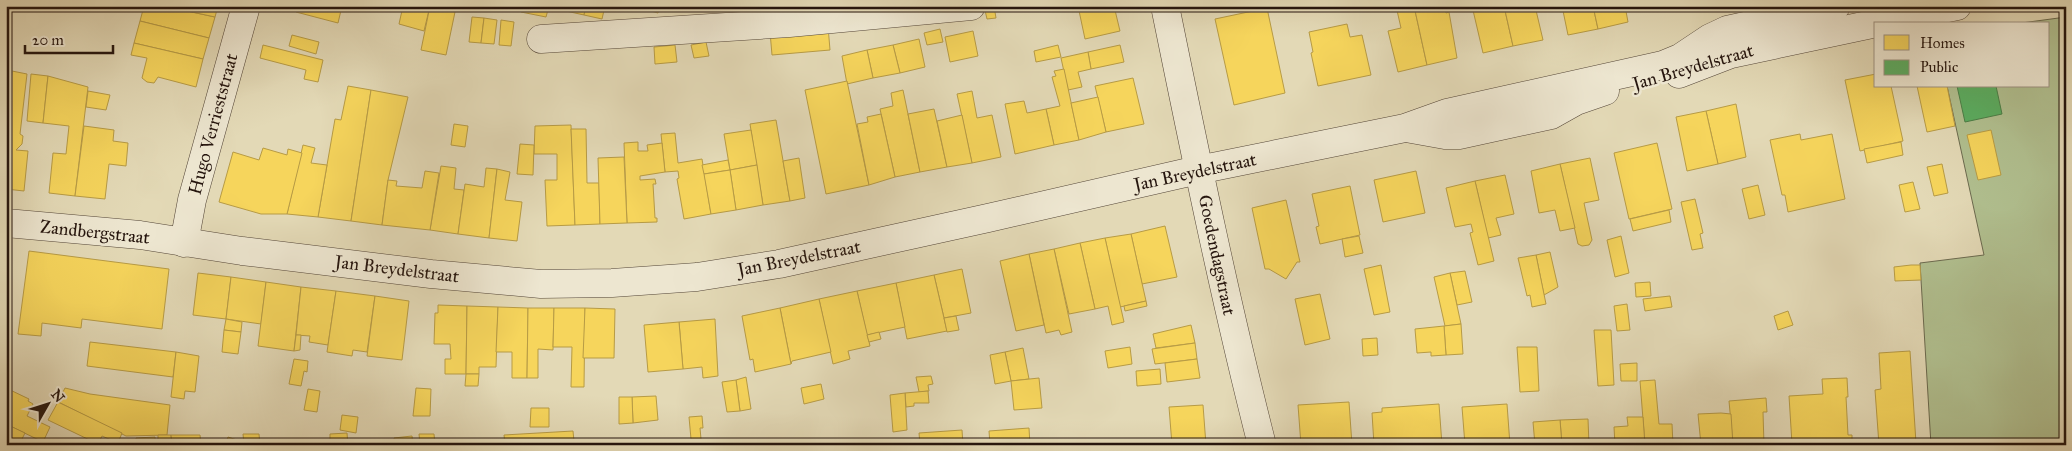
<svg xmlns="http://www.w3.org/2000/svg" width="2072" height="451" font-family="'IM FELL Great Primer',serif">
  <rect width="100%" height="100%" fill="#e3d9b6"/>
  <filter id="stains"><feTurbulence type="fractalNoise" baseFrequency=".004" numOctaves="4"/><feColorMatrix values="0 0 0 0 .2 0 0 0 0 .09 0 0 0 0 .02 0 0 0 .5 -.17"/></filter>
  <radialGradient id="worn" r=".72"><stop offset=".6" stop-color="#630" stop-opacity="0"/><stop offset="1" stop-color="#630" stop-opacity=".3"/></radialGradient>
  <polygon fill="#b1c090" stroke="#6b6a4f" points="2066,17 2066,445 1931,445 1920,263 1984,255 1947,86 2048,86 2048,24 2014,24"/>
  <g fill="#f6d55c" stroke="#b79b45">
    <polygon points="144,6 164,6 215,17 209,38 140,21"/>
    <polygon points="164,6 218,6 215,17"/>
    <polygon points="298,6 342,6 338,23 296,12"/>
    <polygon points="403,6 430,6 424,31 399,24"/>
    <polygon points="430,6 455,12 446,55 421,50"/>
    <polygon points="522,6 549,6 546,17 521,12"/>
    <polygon points="567,6 586,6 584,15 566,11"/>
    <polygon points="586,6 605,6 602,19 584,15"/>
    <polygon points="645,6 660,6 658,13 644,9"/>
    <polygon points="703,6 743,6 742,12"/>
    <polygon points="984,6 994,6 996,18 987,19"/>
    <polygon points="1078,6 1114,6 1120,31 1085,39"/>
    <polygon points="1396,6 1414,6 1427,65 1398,72 1388,31 1401,28"/>
    <polygon points="1414,6 1445,6 1446,13 1449,12 1457,58 1427,65"/>
    <polygon points="1472,6 1504,6 1513,46 1483,53"/>
    <polygon points="1504,6 1535,6 1543,40 1513,46"/>
    <polygon points="1562,6 1593,6 1598,29 1568,35"/>
    <polygon points="1593,6 1625,6 1628,22 1598,29"/>
    <polygon points="1267,8 1285,93 1234,105 1215,19"/>
    <polygon points="472,17 484,18 481,43 469,42"/>
    <polygon points="484,18 497,20 494,44 481,43"/>
    <polygon points="501,20 514,22 511,46 499,45"/>
    <polygon points="140,21 209,38 203,59 134,43"/>
    <polygon points="1347,24 1350,37 1362,35 1371,75 1318,86 1311,53 1313,52 1309,32"/>
    <polygon points="828,26 830,50 772,55 770,32"/>
    <polygon points="940,29 943,42 927,45 924,33"/>
    <polygon points="973,31 978,56 950,62 945,37"/>
    <polygon points="292,35 319,42 316,54 289,46"/>
    <polygon points="919,39 925,67 900,73 893,45"/>
    <polygon points="706,42 709,56 694,58 691,45"/>
    <polygon points="134,43 203,59 196,87 158,77 154,83 147,82 142,78 147,58 131,55"/>
    <polygon points="263,45 323,60 318,82 304,79 306,70 260,58"/>
    <polygon points="675,45 677,62 655,64 654,47"/>
    <polygon points="893,45 900,73 873,78 867,50"/>
    <polygon points="1058,45 1061,57 1036,62 1034,51"/>
    <polygon points="1120,45 1124,62 1091,69 1088,52"/>
    <polygon points="867,50 873,78 847,84 842,56"/>
    <polygon points="1088,52 1091,69 1078,72 1082,87 1068,90 1061,58"/>
    <polygon points="1064,69 1079,140 1054,145 1046,109 1060,106 1052,77 1056,76 1054,71"/>
    <polygon points="12,71 27,74 20,134 23,136 22,144 16,150 28,151 24,191 6,189 6,129"/>
    <polygon points="31,74 48,76 43,123 27,121"/>
    <polygon points="1876,74 1876,86 1891,86 1903,141 1860,151 1845,80"/>
    <polygon points="48,76 88,87 75,196 49,193 53,153 66,154 69,126 43,123"/>
    <polygon points="1133,78 1144,124 1106,132 1095,86"/>
    <polygon points="847,81 869,185 826,194 805,90"/>
    <polygon points="348,86 371,90 351,221 318,217 335,119 341,120"/>
    <polygon points="1917,86 1947,86 1955,126 1927,132"/>
    <polygon points="371,90 408,97 388,180 382,225 351,221"/>
    <polygon points="903,90 920,172 895,177 880,109 893,106 891,93"/>
    <polygon points="88,91 110,95 106,110 86,107"/>
    <polygon points="972,91 977,118 992,115 1001,157 972,163 957,94"/>
    <polygon points="6,92 10,93 6,129"/>
    <polygon points="1098,97 1106,132 1079,140 1071,103"/>
    <polygon points="1024,101 1027,113 1046,109 1054,145 1015,154 1005,104"/>
    <polygon points="1736,104 1746,157 1718,164 1706,111"/>
    <polygon points="934,109 947,167 920,172 908,114"/>
    <polygon points="1706,111 1718,164 1687,171 1676,117"/>
    <polygon points="881,114 895,177 869,185 857,124 868,122 867,117"/>
    <polygon points="962,115 972,163 947,167 937,121"/>
    <polygon points="776,120 790,201 763,205 750,124"/>
    <polygon points="454,124 468,126 465,147 451,145"/>
    <polygon points="571,125 575,225 547,226 545,180 557,180 557,154 534,154 535,126"/>
    <polygon points="84,126 114,130 113,141 128,143 126,166 109,164 105,199 75,196"/>
    <polygon points="571,129 586,129 587,183 599,183 600,224 575,225"/>
    <polygon points="751,130 757,165 730,170 724,134"/>
    <polygon points="1991,130 2001,175 1978,180 1967,135"/>
    <polygon points="675,133 678,163 702,159 711,214 684,219 677,179 679,178 678,171 665,172 661,134"/>
    <polygon points="1800,134 1801,140 1832,134 1845,199 1788,212 1785,195 1782,195 1770,140"/>
    <polygon points="638,142 638,151 648,151 647,145 662,143 665,172 640,176 640,180 655,179 656,184 653,184 655,218 657,218 657,222 627,223 624,143"/>
    <polygon points="1901,142 1903,155 1867,163 1864,149"/>
    <polygon points="1657,143 1672,209 1629,219 1614,153"/>
    <polygon points="520,144 534,145 533,175 517,174"/>
    <polygon points="303,145 315,148 311,163 327,165 318,217 287,214"/>
    <polygon points="263,148 287,155 288,149 302,153 287,214 261,214 219,202 233,152 259,160"/>
    <polygon points="624,157 627,223 600,224 598,158"/>
    <polygon points="799,158 805,198 790,201 783,161"/>
    <polygon points="1590,158 1599,200 1584,203 1592,240 1589,245 1582,246 1578,244 1560,164"/>
    <polygon points="728,160 730,170 704,174 702,165"/>
    <polygon points="1560,164 1575,228 1560,231 1555,210 1539,213 1531,171"/>
    <polygon points="1942,164 1948,193 1934,196 1927,167"/>
    <polygon points="757,165 763,205 736,210 730,170"/>
    <polygon points="441,166 456,168 454,189 464,190 458,234 430,230"/>
    <polygon points="486,168 497,169 489,238 458,234 465,184 484,187"/>
    <polygon points="497,169 510,172 505,200 522,202 517,241 489,238"/>
    <polygon points="730,170 736,210 711,214 704,174"/>
    <polygon points="425,171 439,173 430,230 382,225 388,180 397,181 396,186 422,188"/>
    <polygon points="1416,171 1425,213 1383,222 1374,180"/>
    <polygon points="1505,175 1514,214 1496,218 1501,235 1488,238 1475,181"/>
    <polygon points="1475,181 1494,261 1478,265 1470,233 1473,232 1471,224 1455,227 1446,188"/>
    <polygon points="1913,182 1920,209 1905,212 1899,185"/>
    <polygon points="1758,185 1765,215 1749,219 1742,189"/>
    <polygon points="1350,186 1360,235 1320,244 1316,227 1319,226 1312,194"/>
    <polygon points="1695,199 1703,233 1700,234 1703,248 1692,250 1681,202"/>
    <polygon points="1286,200 1300,262 1297,262 1286,279 1269,269 1265,269 1252,208"/>
    <polygon points="1669,210 1671,222 1633,231 1630,219"/>
    <polygon points="1165,226 1177,277 1142,284 1131,234"/>
    <polygon points="1131,234 1146,301 1120,307 1105,238"/>
    <polygon points="1359,236 1363,253 1345,257 1342,239"/>
    <polygon points="1621,236 1629,273 1615,277 1607,240"/>
    <polygon points="1105,238 1124,322 1112,325 1108,306 1095,309 1080,243"/>
    <polygon points="1080,243 1095,309 1069,314 1054,249"/>
    <polygon points="1054,249 1072,332 1061,335 1059,330 1046,333 1029,254"/>
    <polygon points="29,251 169,269 162,329 82,319 81,328 42,323 41,336 18,334"/>
    <polygon points="1550,252 1558,287 1544,295 1536,255"/>
    <polygon points="1029,254 1044,325 1016,331 1000,261"/>
    <polygon points="1536,255 1546,304 1532,307 1530,295 1527,296 1518,258"/>
    <polygon points="1381,265 1390,312 1374,315 1364,269"/>
    <polygon points="1911,265 1920,265 1921,280 1895,281 1894,267"/>
    <polygon points="962,269 971,313 944,318 934,275"/>
    <polygon points="1465,271 1472,302 1457,305 1450,273"/>
    <polygon points="198,273 231,277 226,319 193,315"/>
    <polygon points="1450,273 1461,324 1445,326 1434,277"/>
    <polygon points="934,275 947,331 907,339 896,283"/>
    <polygon points="231,277 266,282 261,324 226,319"/>
    <polygon points="266,282 301,287 294,351 258,346"/>
    <polygon points="1650,282 1651,296 1636,297 1635,283"/>
    <polygon points="896,283 905,327 867,335 857,291"/>
    <polygon points="301,287 336,291 328,345 309,342 310,336 296,335"/>
    <polygon points="336,291 375,296 367,352 353,350 352,356 327,352"/>
    <polygon points="857,291 870,346 848,351 850,359 833,364 819,299"/>
    <polygon points="1320,294 1330,339 1305,345 1295,299"/>
    <polygon points="375,296 409,301 402,360 367,356"/>
    <polygon points="1670,296 1672,307 1645,311 1643,299"/>
    <polygon points="819,299 831,352 792,361 791,364 780,308"/>
    <polygon points="1146,301 1147,306 1125,311 1124,306"/>
    <polygon points="1627,304 1630,330 1617,331 1614,306"/>
    <polygon points="438,305 467,306 466,374 445,374 445,359 451,359 450,344 434,344 435,313 438,313"/>
    <polygon points="467,306 498,307 496,367 479,367 479,374 466,374"/>
    <polygon points="498,307 528,308 527,378 512,378 512,352 496,352"/>
    <polygon points="528,308 554,308 553,350 538,349 538,378 527,378"/>
    <polygon points="554,308 585,308 584,387 571,387 572,347 553,347"/>
    <polygon points="585,308 615,309 614,358 583,358"/>
    <polygon points="780,308 791,364 755,372 753,359 750,360 742,316"/>
    <polygon points="1788,311 1793,325 1778,330 1774,316"/>
    <polygon points="956,316 959,330 947,332 944,318"/>
    <polygon points="226,319 242,322 241,332 224,330"/>
    <polygon points="715,319 718,376 703,378 702,367 683,369 679,322"/>
    <polygon points="679,322 683,369 648,372 644,325"/>
    <polygon points="1461,324 1463,354 1446,355 1444,326"/>
    <polygon points="1191,325 1195,343 1156,348 1153,334"/>
    <polygon points="1444,326 1446,355 1431,356 1431,352 1417,353 1415,329"/>
    <polygon points="224,330 241,332 238,354 222,352"/>
    <polygon points="1594,330 1611,330 1614,385 1598,386"/>
    <polygon points="879,332 881,339 869,342 867,335"/>
    <polygon points="296,335 301,335 300,350 294,351"/>
    <polygon points="1377,338 1378,355 1363,356 1362,339"/>
    <polygon points="90,342 176,352 173,377 87,366"/>
    <polygon points="1195,343 1197,359 1155,364 1152,349"/>
    <polygon points="1130,347 1132,364 1108,368 1105,351"/>
    <polygon points="1517,347 1537,347 1539,391 1520,392"/>
    <polygon points="1023,348 1029,379 1011,381 1005,352"/>
    <polygon points="1910,351 1916,443 1879,445 1875,390 1881,389 1879,353"/>
    <polygon points="176,352 199,356 195,392 185,391 184,399 171,397"/>
    <polygon points="1005,352 1011,381 995,384 990,355"/>
    <polygon points="294,359 308,361 307,372 304,371 301,386 289,384"/>
    <polygon points="1197,359 1200,378 1167,382 1165,363"/>
    <polygon points="1637,363 1637,381 1621,381 1620,364"/>
    <polygon points="1160,369 1161,384 1137,386 1136,371"/>
    <polygon points="466,374 479,374 478,386 465,386"/>
    <polygon points="931,376 933,384 928,385 929,391 919,392 916,377"/>
    <polygon points="746,377 751,409 740,411 736,380"/>
    <polygon points="1039,378 1042,408 1014,410 1011,381"/>
    <polygon points="1847,378 1848,397 1846,397 1848,435 1852,435 1852,445 1826,445 1826,442 1792,444 1789,396 1823,394 1822,379"/>
    <polygon points="736,380 740,411 727,412 722,382"/>
    <polygon points="1655,380 1659,424 1672,424 1673,445 1645,445 1640,381"/>
    <polygon points="821,384 824,399 804,404 801,388"/>
    <polygon points="6,388 29,399 28,401 33,404 27,416 50,427 43,442 6,424"/>
    <polygon points="65,388 90,394 170,405 167,435 126,436 58,402"/>
    <polygon points="416,388 431,389 430,416 413,416"/>
    <polygon points="308,389 320,391 317,412 304,410"/>
    <polygon points="928,391 929,403 914,403 914,406 906,407 905,393"/>
    <polygon points="905,393 907,430 893,432 890,395"/>
    <polygon points="656,396 658,420 633,423 632,397"/>
    <polygon points="619,397 632,397 633,423 619,424"/>
    <polygon points="1766,398 1767,412 1763,412 1764,445 1733,445 1729,401"/>
    <polygon points="58,402 122,433 118,443 102,436 98,444 48,420"/>
    <polygon points="1349,402 1352,445 1301,445 1298,405"/>
    <polygon points="1439,404 1442,445 1374,445 1372,413 1382,412 1382,408"/>
    <polygon points="1507,404 1510,445 1465,445 1462,407"/>
    <polygon points="1203,405 1206,445 1172,445 1169,407"/>
    <polygon points="531,408 549,408 549,427 530,427"/>
    <polygon points="1721,413 1731,414 1733,445 1701,445 1698,414"/>
    <polygon points="342,415 358,417 356,433 340,430"/>
    <polygon points="702,416 703,428 700,428 701,439 691,439 689,417"/>
    <polygon points="1627,417 1643,417 1645,445 1615,445 1614,427 1628,426"/>
    <polygon points="1588,419 1589,445 1562,445 1560,420"/>
    <polygon points="1560,420 1562,445 1535,445 1533,422"/>
    <polygon points="6,424 25,433 19,445 6,445"/>
    <polygon points="1029,428 1030,445 990,445 989,431"/>
    <polygon points="962,430 963,445 920,445 919,433"/>
    <polygon points="573,431 574,441 572,441 575,445 562,445 562,441 505,445 504,435"/>
    <polygon points="347,433 348,445 330,445 330,434"/>
    <polygon points="243,434 259,434 260,445 244,445"/>
    <polygon points="419,434 434,434 435,445 420,445"/>
    <polygon points="158,435 171,435 172,445 158,445"/>
    <polygon points="171,435 200,435 201,445 172,445"/>
    <polygon points="412,436 413,445 395,445 394,438"/>
    <polygon points="155,437 155,445 136,445 136,438"/>
    <polygon points="228,437 243,442 242,445 225,445"/>
    <polygon points="1108,441 1108,445 1084,445 1084,443"/>
  </g>
  <polygon fill="#5aae61" stroke="#4a8048" points="1957,86 1996,86 2002,114 1965,122"/>
  <g fill="none" stroke-linecap="round" stroke-linejoin="round">
    <defs>
      <g id="minor">
        <path d="M1165,6C1195,153 1225,300 1262,445"/>
        <polyline points="541,39 789,23 971,6"/>
        <polyline points="1679,74 1731,54 1957,6"/>
        <polyline points="1406,128 1445,135 1459,135 1551,115 1576,101 1605,91"/>
        <polyline points="6,223 140,235 242,251 431,274 541,284 612,283 697,277 779,264 988,218 1198,170 1405,128 1447,113 1663,65 1680,58 1710,38 1727,30 1836,6"/>
        <polyline points="184,243 192,200 246,6"/>
      </g>
    </defs>
    <use href="#minor" stroke="#544638" stroke-width="29"/>
    <use href="#minor" stroke="#ede6d0" stroke-width="28"/>
  </g>
  <g text-anchor="middle" stroke-width="5" stroke-linejoin="round" paint-order="stroke">
    <g font-size="18" fill="#25150e" stroke="#ede6d0">
      <text transform="translate(1693 67) rotate(-16)" y="6">Jan Breydelstraat</text>
      <text transform="translate(213 124) rotate(-75)" y="6">Hugo Verrieststraat</text>
      <text transform="translate(1195 172) rotate(-12)" y="6">Jan Breydelstraat</text>
      <text transform="translate(95 232) rotate(6)" y="6">Zandbergstraat</text>
      <text transform="translate(1217 255) rotate(78)" y="6">Goedendagstraat</text>
      <text transform="translate(799 258) rotate(-11)" y="6">Jan Breydelstraat</text>
      <text transform="translate(397 269) rotate(7)" y="6">Jan Breydelstraat</text>
    </g>
  </g>
  <rect width="2072" height="451" fill="none" stroke="#e3d9b6" stroke-width="25"/>
  <rect x="8" y="8" width="2057" height="436" fill="none" stroke="#25150e" stroke-width="2.5"/>
  <rect x="12" y="12" width="2047" height="426" fill="none" stroke="#25150e"/>
  <rect x="1874" y="22" width="175" height="65" fill="#ede6d0" stroke="#9d9282"/>
  <rect x="1884" y="35" width="25" height="15" fill="#f6d55c" stroke="#9d9282"/>
  <text x="1920" y="48" font-size="15" fill="#25150e">Homes</text>
  <rect x="1884" y="60" width="25" height="15" fill="#5aae61" stroke="#9d9282"/>
  <text x="1920" y="72" font-size="15" fill="#25150e">Public</text>
  <g transform="translate(48 404) rotate(51)" stroke="#ede6d0" stroke-width="4" paint-order="stroke">
  <path d="M0-4L9 19L0 12L-9 19Z" fill="#25150e"/>
  <text y="-8" font-size="14" font-weight="bold" text-anchor="middle" fill="#25150e">N</text>
  </g>
  <path d="M25 45v8h88v-8" fill="none" stroke="#25150e" stroke-width="2.5"/>
  <text x="32" y="45" font-size="15" fill="#25150e" stroke="#ede6d0" stroke-width="4" paint-order="stroke">20 m</text>
  <rect width="100%" height="100%" filter="url(#stains)"/>
  <rect width="100%" height="100%" fill="url(#worn)"/>
</svg>
